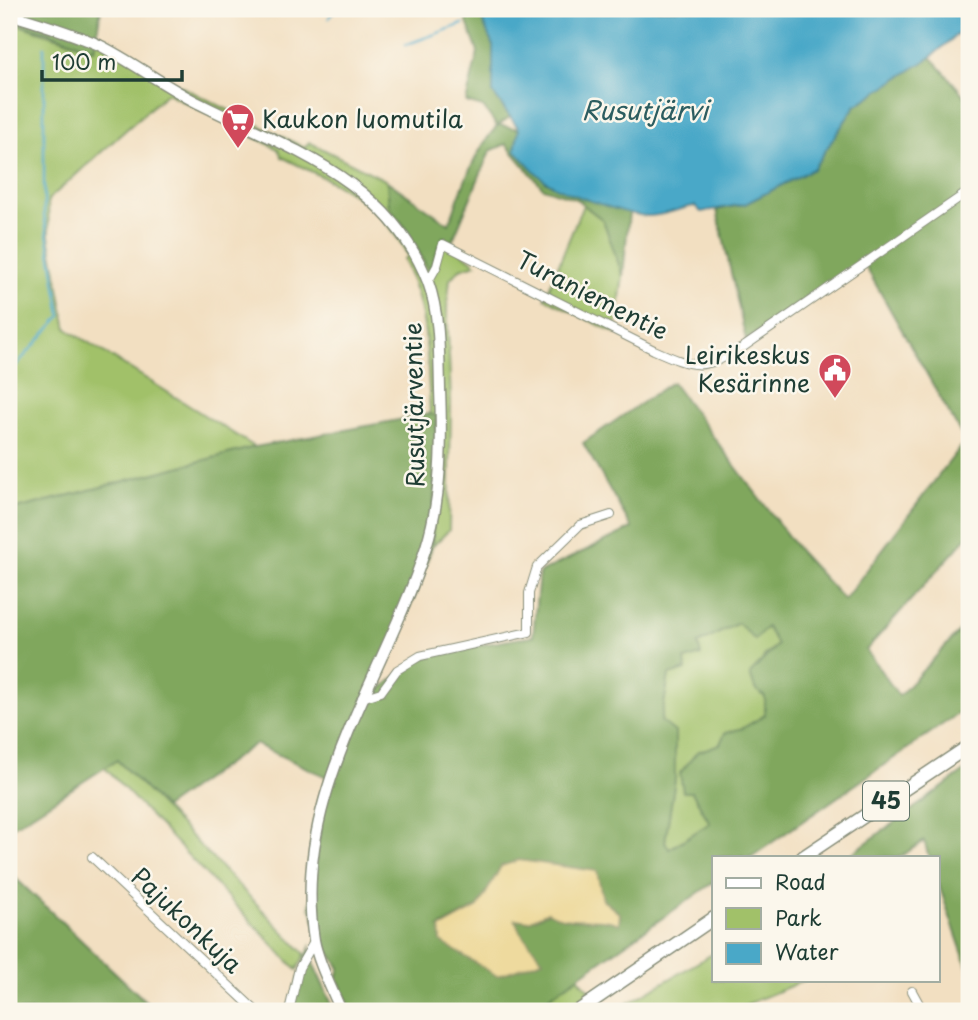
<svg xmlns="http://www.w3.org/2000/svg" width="978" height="1020" font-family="'Playpen Sans',sans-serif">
  <rect width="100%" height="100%" fill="#fbf7ec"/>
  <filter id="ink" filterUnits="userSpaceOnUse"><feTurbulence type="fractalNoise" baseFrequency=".0143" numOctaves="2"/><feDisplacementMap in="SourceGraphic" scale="14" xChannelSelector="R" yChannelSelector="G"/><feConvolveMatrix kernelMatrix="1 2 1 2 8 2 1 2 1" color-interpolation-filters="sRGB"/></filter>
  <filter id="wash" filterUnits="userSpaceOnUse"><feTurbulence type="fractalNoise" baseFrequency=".00686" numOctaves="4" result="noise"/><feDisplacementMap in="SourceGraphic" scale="28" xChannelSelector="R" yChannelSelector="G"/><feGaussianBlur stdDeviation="1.57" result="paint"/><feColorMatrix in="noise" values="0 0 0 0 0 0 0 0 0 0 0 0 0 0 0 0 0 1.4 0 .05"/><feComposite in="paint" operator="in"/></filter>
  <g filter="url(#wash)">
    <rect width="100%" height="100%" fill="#f2dfc1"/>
    <g fill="#a1c169" stroke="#607f4e" stroke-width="2">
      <path d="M9,22L94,49L95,38L172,82L305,148L309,142L387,181L389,207L405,227L429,270L443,237L476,264L460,269L450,279L447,308L451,402L449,530L432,547L437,417L430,414C427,354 429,315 404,259L408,256C378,198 337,185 282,157L278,149L167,93L48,200L49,236L67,329L255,447L9,511Z"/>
      <polygon points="583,205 603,220 623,276 615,333 545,298"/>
      <polygon points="738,623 767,626 777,645 764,656 755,689 765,697 765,715 743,728 725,733 720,744 697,752 692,792 710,823 669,849 665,841 675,779 661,721 669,675 698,644"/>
      <polygon points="117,760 305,954 297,970 104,767"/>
      <polygon points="714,953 714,980 805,980 731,1011 615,1011"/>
      <polygon points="578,977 606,1011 529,1011"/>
    </g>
    <g fill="#80a75d" stroke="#507248" stroke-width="2" fill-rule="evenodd">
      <polygon points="9,9 101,9 94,50 48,32 9,22"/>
      <path d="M462,9H478L493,46V93L510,117L498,125L519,129L546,182L629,212L623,276L603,220L576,199L543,188L506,144L490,151L452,242L443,237L429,271L405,227L389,207L387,181L449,224C461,191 473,153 497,126L483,107L466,102L478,52Z"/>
      <path d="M931,57L969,101V535L866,650L899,696L969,621V706L751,857H714V882L529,1011H351L337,977L340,968L323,943L310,906L327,777L255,744L164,808L117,760L9,829V511L255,447L430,414L437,416L432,547L413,600L368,698L420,659L445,651L533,636L539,573L632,528L583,443L672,382L800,552L844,600L965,441L863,262L746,340L717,210L745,204L813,169L855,106ZM738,623L755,640L767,627L777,645L750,674L755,689L765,697V715L743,728L725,733L720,744L697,752L680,773L683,792H692L710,823L669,849L665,842L675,779V732L661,721L669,675L686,670L685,660L701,655L698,644ZM603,900L620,914L619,923C596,914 570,926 549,912L529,921L514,919L519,931L440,927L478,907Z"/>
      <polygon points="969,768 969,972 938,882 938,857 929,857 924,841 900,857 847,857"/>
      <polygon points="9,872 156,1011 9,1011"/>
      <polygon points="310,947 313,963 335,1011 287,1011"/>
    </g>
    <path fill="#eeda9e" stroke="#868c69" stroke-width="2" d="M519,860L597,871L603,900L620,914L619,924C596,914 570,926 548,912L529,921L515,919L520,931L543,960L497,976L441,942L440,928L478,907L501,866Z"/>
    <path fill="#49a8c8" stroke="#34727e" stroke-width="2" d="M478,9H959V33L931,57L855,106L813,169L745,204L701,212L695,206C679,208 666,216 648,216C630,216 561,192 546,181C534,173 525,160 515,150L519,129L493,93V46Z"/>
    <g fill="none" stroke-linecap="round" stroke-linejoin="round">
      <g stroke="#49a8c8" stroke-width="2.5">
        <polyline points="329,18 335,9"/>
        <polyline points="405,45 463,24"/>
        <polyline points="9,373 61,316 44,215 44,47"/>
      </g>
    </g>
  </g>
  <g filter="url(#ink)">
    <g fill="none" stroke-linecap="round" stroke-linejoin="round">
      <defs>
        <g id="minor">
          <path d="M428,282L437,266L443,244L654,350C695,368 702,371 742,348L969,191"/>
          <polyline points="362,698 381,692 397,670 420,656 529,632 529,593 537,567 580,525 611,515"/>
          <polyline points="92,857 256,1011"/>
          <polyline points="912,991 923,1011"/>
          <polyline points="289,1011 299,968 314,942"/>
        </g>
        <path id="secondary" d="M9,14C39,23 70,32 99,45C133,62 164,86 198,103C288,148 389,180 428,282C440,315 439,354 440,389C442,441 442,496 426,547C385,678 291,794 314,940C318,963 332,989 341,1011"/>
        <g id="primary">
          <polyline points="803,857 969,746"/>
          <polyline points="578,1011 714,918"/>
        </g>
      </defs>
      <use href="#minor" stroke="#888e7a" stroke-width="10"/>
      <use href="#secondary" stroke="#888e7a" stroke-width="13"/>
      <use href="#primary" stroke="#888e7a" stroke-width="15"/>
      <use href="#minor" stroke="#fff" stroke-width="8"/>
      <use href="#secondary" stroke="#fff" stroke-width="10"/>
      <use href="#primary" stroke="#fff" stroke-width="12"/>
    </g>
  </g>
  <defs>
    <symbol id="supermarket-pin" viewBox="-11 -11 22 30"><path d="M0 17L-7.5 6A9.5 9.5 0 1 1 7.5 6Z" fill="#d1495b" stroke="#fbf7ec"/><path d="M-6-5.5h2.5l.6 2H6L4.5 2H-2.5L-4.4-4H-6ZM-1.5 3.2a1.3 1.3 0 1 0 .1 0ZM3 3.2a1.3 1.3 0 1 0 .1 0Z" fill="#fff"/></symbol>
    <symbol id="civic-pin" viewBox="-11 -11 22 30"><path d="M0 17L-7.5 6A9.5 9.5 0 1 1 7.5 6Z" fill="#d1495b" stroke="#fbf7ec"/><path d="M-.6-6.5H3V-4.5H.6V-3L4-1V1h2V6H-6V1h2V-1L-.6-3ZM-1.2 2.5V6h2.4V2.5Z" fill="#fff"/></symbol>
  </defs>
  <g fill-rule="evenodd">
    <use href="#supermarket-pin" x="219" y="101" width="38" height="52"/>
    <use href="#civic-pin" x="816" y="351" width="38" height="52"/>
  </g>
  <g text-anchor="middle" stroke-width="5" stroke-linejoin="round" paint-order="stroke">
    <rect fill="#fbf7ec" stroke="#61756b" stroke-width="2" x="863" y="781.5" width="46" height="39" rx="5"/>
    <g font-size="23" font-weight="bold" fill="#1f3d34">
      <text x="886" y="809">45</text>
    </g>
    <g font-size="24" fill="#1f3d34" stroke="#fbf7ec" text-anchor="start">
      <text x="262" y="128">Kaukon luomutila</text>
      <text x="810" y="364" text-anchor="end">Leirikeskus<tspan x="810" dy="28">Kesärinne</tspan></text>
    </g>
    <g font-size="24" fill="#1f3d34" stroke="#fbf7ec">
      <text transform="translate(592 296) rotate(27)" y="8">Turaniementie</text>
      <text transform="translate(415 405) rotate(-91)" y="8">Rusutjärventie</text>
      <text transform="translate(186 921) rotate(43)" y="8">Pajukonkuja</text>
    </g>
    <g font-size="26" font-style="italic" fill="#2c5d60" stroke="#fbf7ec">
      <text x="645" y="120">Rusutjärvi</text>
    </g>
  </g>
  <rect width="978" height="1020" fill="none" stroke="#fbf7ec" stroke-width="35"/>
  <rect x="712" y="856" width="228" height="126" fill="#fbf7ec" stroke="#a3ada2" stroke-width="2"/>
  <rect x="726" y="878" width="35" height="10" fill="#ffffff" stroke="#a3ada2" stroke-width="2"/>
  <text x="775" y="890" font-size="21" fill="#1f3d34">Road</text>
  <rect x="726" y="908" width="35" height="21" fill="#a1c169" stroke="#a3ada2" stroke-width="2"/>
  <text x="775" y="926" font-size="21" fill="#1f3d34">Park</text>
  <rect x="726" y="943" width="35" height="21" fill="#49a8c8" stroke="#a3ada2" stroke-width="2"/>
  <text x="775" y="960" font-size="21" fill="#1f3d34">Water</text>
  <path d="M42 70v10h140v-10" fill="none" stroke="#1f3d34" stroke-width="3.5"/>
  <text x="52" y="70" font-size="21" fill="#1f3d34" stroke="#fbf7ec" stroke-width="5" paint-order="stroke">100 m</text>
</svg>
